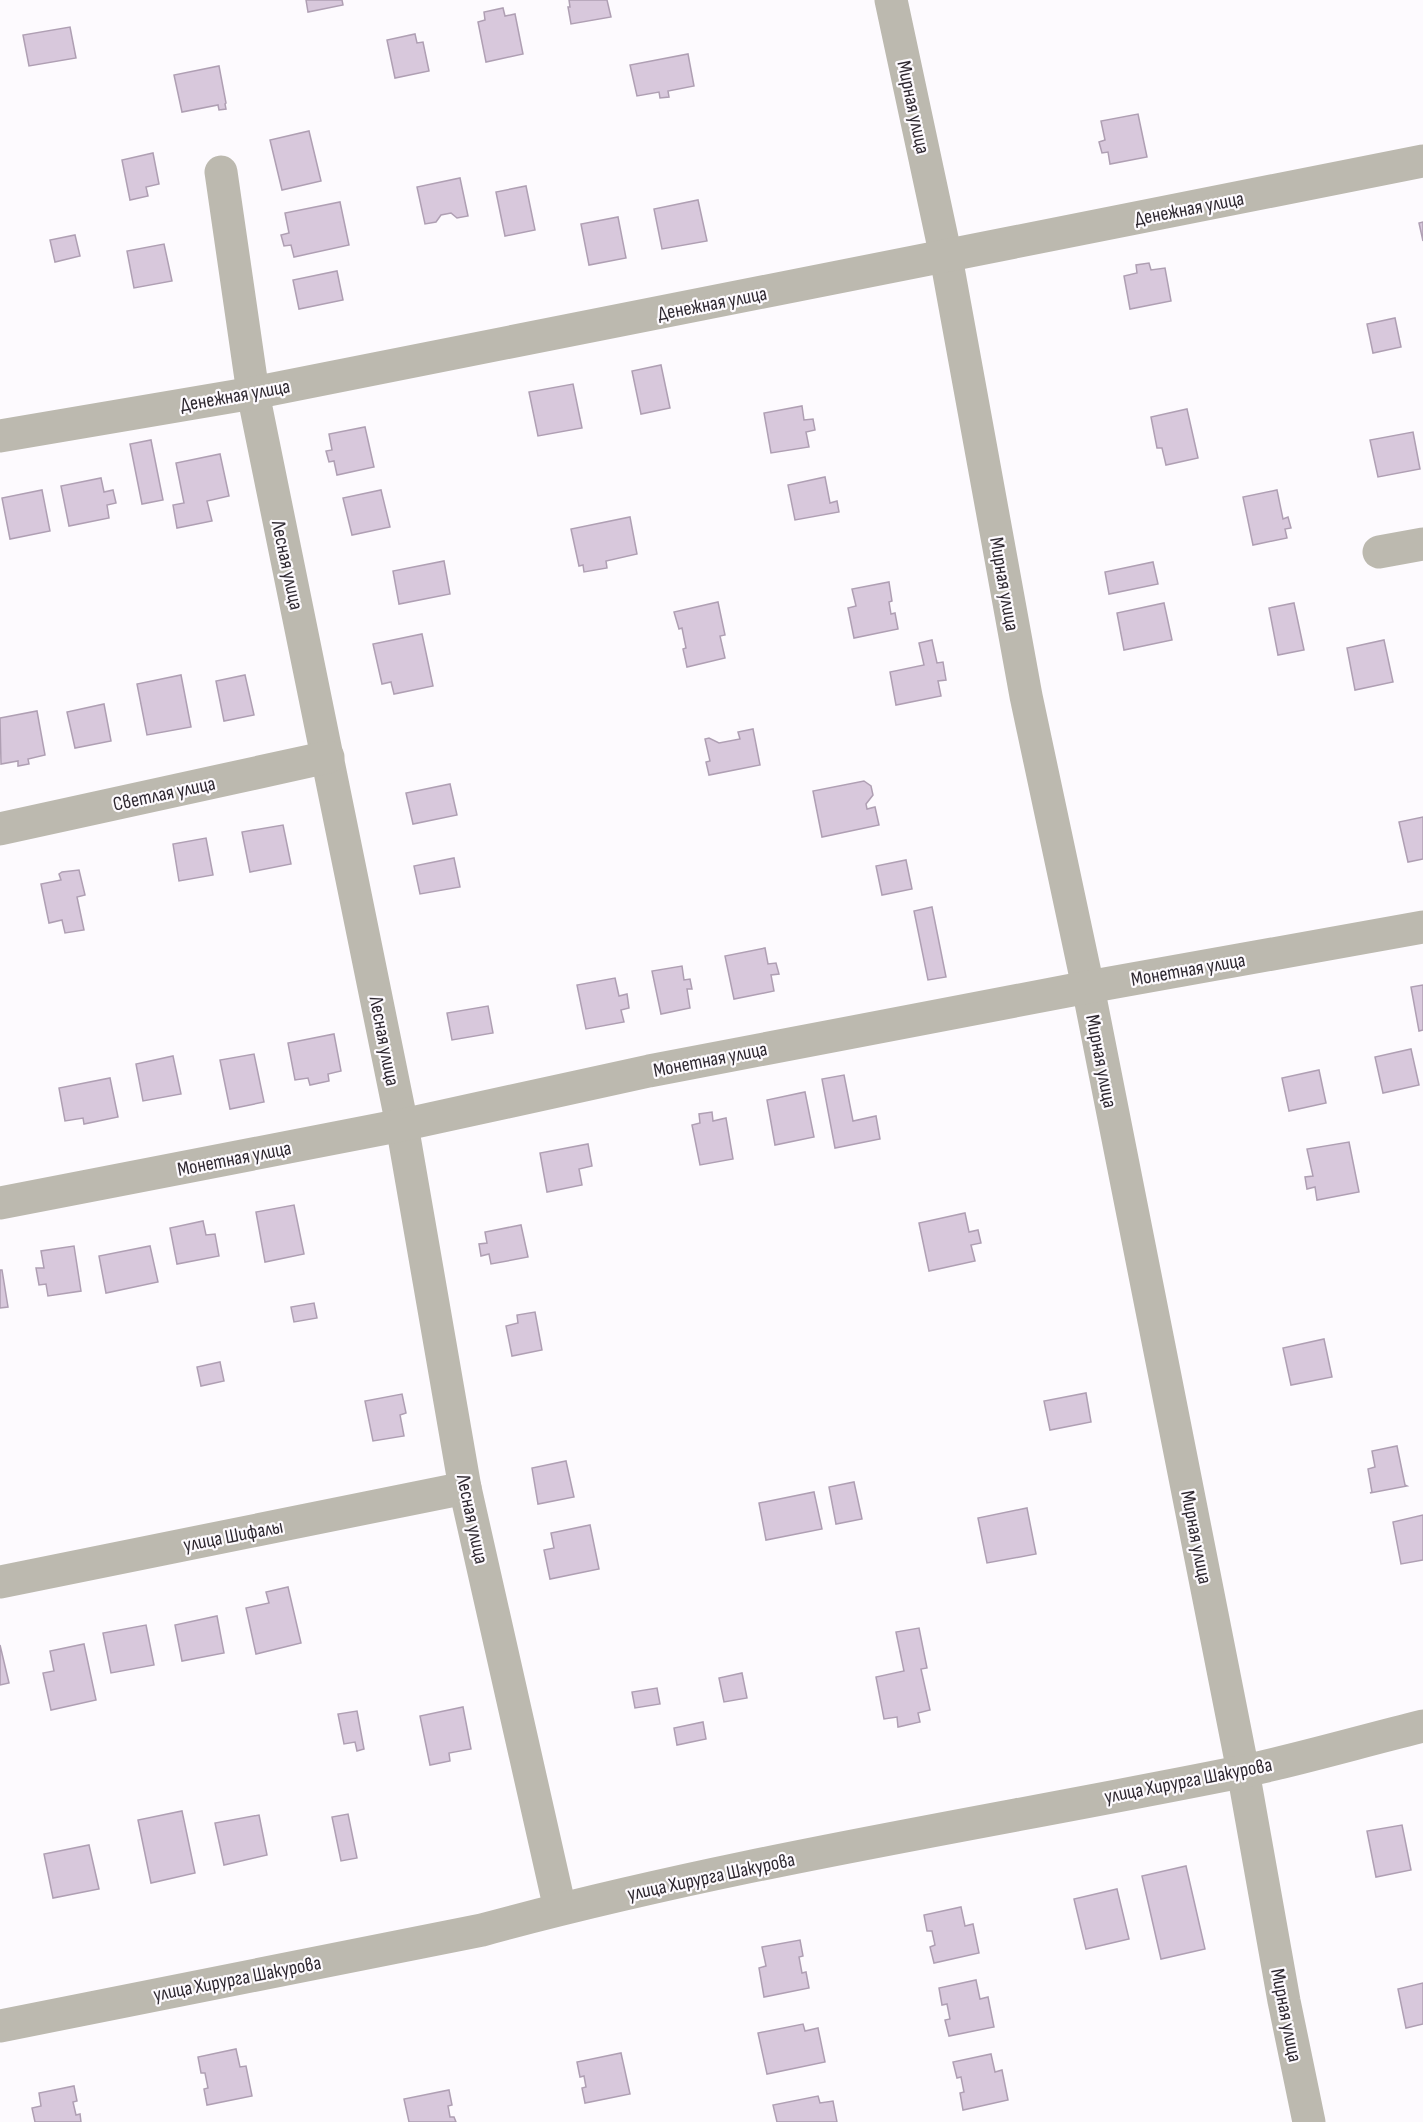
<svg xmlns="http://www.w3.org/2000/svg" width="1423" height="2122" font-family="'Sofia Sans Condensed',sans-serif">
  <rect width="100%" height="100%" fill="#fdfafe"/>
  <g fill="#d8c8dc" stroke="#af9fb3" stroke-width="1.5">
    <polygon points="306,0 342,0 343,5 308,12"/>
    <polygon points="569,0 607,0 611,17 571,24 568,7 570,7"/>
    <polygon points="503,8 505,16 515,14 523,54 486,62 478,22 485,20 484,12"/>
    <polygon points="70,27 76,58 29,66 23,35"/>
    <polygon points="415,34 417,43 423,42 429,71 395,78 387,40"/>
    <polygon points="688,54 694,86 668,91 669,97 660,98 659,92 637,96 630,65"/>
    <polygon points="219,66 226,103 225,104 226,109 219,110 218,105 182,112 174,75"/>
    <polygon points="1138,114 1147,157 1110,164 1108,152 1102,153 1099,142 1105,140 1101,121"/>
    <polygon points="309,131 321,181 282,190 270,140"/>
    <polygon points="153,153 159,184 146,187 148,196 130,200 122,160"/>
    <polygon points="460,178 468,216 457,218 451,213 441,215 436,222 425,224 417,187"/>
    <polygon points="526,186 535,230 505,236 496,192"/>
    <polygon points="698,200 707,241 662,249 654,209"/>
    <polygon points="340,202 349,245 294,257 291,245 284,246 281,235 289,233 285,213"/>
    <polygon points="618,217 626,258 589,265 581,224"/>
    <polygon points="1423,222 1423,241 1419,223"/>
    <polygon points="75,235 80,256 55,262 50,240"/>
    <polygon points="164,244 172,281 134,288 127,251"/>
    <polygon points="1149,263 1151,270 1165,268 1171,301 1130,309 1124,276 1137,273 1136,265"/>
    <polygon points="337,271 343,300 299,309 293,280"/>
    <polygon points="1395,318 1401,347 1373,353 1367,324"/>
    <polygon points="661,365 670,408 641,414 632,371"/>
    <polygon points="573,384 582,428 538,436 529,392"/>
    <polygon points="802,406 804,420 813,419 815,430 806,432 809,447 771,453 764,413"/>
    <polygon points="1187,409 1198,458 1166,465 1162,448 1157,448 1151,417"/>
    <polygon points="365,427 374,467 337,475 334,461 329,462 326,451 332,450 329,434"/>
    <polygon points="1413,432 1420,469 1378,477 1370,440"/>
    <polygon points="151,440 163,500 142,504 130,444"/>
    <polygon points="220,454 229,496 207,501 212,521 177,528 173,505 184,503 176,463"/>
    <polygon points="825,477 830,503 837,501 839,512 795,520 788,485"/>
    <polygon points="101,478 104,492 113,490 116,503 107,505 109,518 69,526 61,486"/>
    <polygon points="42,490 50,531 10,539 2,498"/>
    <polygon points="381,490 390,527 352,535 343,498"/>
    <polygon points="1277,490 1283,519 1288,517 1291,528 1285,529 1287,538 1253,545 1243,497"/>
    <polygon points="630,517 637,554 606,561 607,568 584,572 583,565 579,566 571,529"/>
    <polygon points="444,561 450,594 399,604 393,571"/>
    <polygon points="1153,562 1158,584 1109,594 1105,572"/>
    <polygon points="889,582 892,601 889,602 891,614 895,613 898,629 854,638 848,608 856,606 852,589"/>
    <polygon points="718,602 725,635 720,636 725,658 687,667 683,649 686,648 682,628 679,629 674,612"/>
    <polygon points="1164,603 1172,640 1124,650 1117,613"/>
    <polygon points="1294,603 1304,650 1278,655 1269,608"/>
    <polygon points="422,634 433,686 394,694 391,682 382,684 373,644"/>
    <polygon points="932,640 937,663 943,662 946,680 938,681 941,696 896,705 890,672 924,665 919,643"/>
    <polygon points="1384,640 1393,682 1355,690 1347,648"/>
    <polygon points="181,675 191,727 147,735 137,684"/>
    <polygon points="245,675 254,715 224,721 216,681"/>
    <polygon points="104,704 111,741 75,748 67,712"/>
    <polygon points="37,711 45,755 28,759 29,764 18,766 18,761 1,764 0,718"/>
    <polygon points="753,729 760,765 709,775 706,762 710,761 705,739 709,738 719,743 740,739 738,732"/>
    <polygon points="864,781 871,786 873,795 866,804 867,809 875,807 879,825 822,837 813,791"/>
    <polygon points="450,784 457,815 413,824 406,793"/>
    <polygon points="1423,817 1423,859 1408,862 1399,822"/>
    <polygon points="283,825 291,864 250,872 242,832"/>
    <polygon points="206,838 213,875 179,881 173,844"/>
    <polygon points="454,858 460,887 420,894 414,866"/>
    <polygon points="906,860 912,889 882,895 876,866"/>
    <polygon points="79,870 85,895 77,897 84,930 65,933 62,920 49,923 41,884 61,880 59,874 62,872"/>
    <polygon points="932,907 946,977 928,980 914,911"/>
    <polygon points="765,948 768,964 776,963 779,974 771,975 774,991 734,999 725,956"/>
    <polygon points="682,966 684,980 690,979 692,989 687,989 690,1008 661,1014 652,971"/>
    <polygon points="615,978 619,996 627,994 629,1008 621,1010 624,1022 586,1029 577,985"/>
    <polygon points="1423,985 1423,1030 1419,1031 1411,987"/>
    <polygon points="488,1006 493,1033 452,1040 447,1013"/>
    <polygon points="334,1034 341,1071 328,1074 329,1081 310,1085 308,1078 295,1080 288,1043"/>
    <polygon points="1411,1049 1419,1085 1383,1093 1375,1057"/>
    <polygon points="254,1054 264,1102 230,1109 220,1060"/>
    <polygon points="173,1056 181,1094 143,1101 136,1064"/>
    <polygon points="1319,1070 1326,1103 1289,1111 1282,1078"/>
    <polygon points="844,1075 853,1121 876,1116 880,1139 835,1148 822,1079"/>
    <polygon points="110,1078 118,1117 84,1124 83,1118 65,1121 59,1088"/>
    <polygon points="805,1092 814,1137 775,1145 767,1100"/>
    <polygon points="712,1112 713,1121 726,1118 733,1159 700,1165 692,1125 700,1123 699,1114"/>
    <polygon points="1349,1142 1359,1192 1317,1200 1315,1187 1307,1189 1305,1177 1313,1176 1307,1149"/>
    <polygon points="588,1144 592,1166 579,1169 582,1185 547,1192 540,1153"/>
    <polygon points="294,1205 304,1254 265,1262 256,1212"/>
    <polygon points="965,1213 969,1232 978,1230 981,1243 971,1245 975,1261 929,1271 919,1223"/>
    <polygon points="203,1221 206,1235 215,1234 219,1256 177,1264 170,1228"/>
    <polygon points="521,1225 528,1257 491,1264 489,1254 481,1256 479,1244 487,1243 485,1232"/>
    <polygon points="74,1246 81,1291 48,1296 46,1284 39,1285 36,1268 44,1268 41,1251"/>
    <polygon points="150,1246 158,1282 106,1293 99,1256"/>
    <polygon points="0,1270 2,1270 8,1307 0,1308"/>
    <polygon points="314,1303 317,1318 294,1322 291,1307"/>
    <polygon points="535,1312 542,1350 512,1356 506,1326 518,1323 517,1315"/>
    <polygon points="1324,1339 1332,1377 1291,1385 1283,1348"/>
    <polygon points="220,1362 224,1381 201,1386 197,1367"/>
    <polygon points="1086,1393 1091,1422 1050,1430 1044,1401"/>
    <polygon points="402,1394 406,1413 400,1415 404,1436 373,1441 365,1401"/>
    <polygon points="1397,1446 1405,1485 1407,1486 1370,1493 1372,1492 1368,1469 1375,1467 1372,1451"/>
    <polygon points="566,1461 574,1497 538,1504 532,1468"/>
    <polygon points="854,1482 862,1519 836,1524 829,1487"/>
    <polygon points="814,1492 822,1529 766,1540 759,1503"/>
    <polygon points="1027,1508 1036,1554 987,1563 978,1518"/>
    <polygon points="1423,1515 1423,1560 1401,1564 1393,1522"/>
    <polygon points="590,1525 599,1569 550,1579 544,1550 554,1548 551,1533"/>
    <polygon points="288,1587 301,1643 256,1654 246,1608 269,1603 266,1592"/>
    <polygon points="217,1616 224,1653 182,1661 175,1625"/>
    <polygon points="146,1625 154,1665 111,1673 103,1633"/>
    <polygon points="919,1628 927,1668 921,1669 930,1710 918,1713 920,1722 898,1727 897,1717 884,1719 876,1677 904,1671 896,1632"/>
    <polygon points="84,1644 96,1700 51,1710 43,1673 54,1671 50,1651"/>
    <polygon points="0,1645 9,1683 0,1685"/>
    <polygon points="742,1673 747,1698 724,1702 719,1678"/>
    <polygon points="657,1688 660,1704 635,1708 632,1692"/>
    <polygon points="463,1707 471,1749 449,1753 450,1761 430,1765 420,1716"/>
    <polygon points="357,1711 364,1749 357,1751 355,1742 344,1744 338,1714"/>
    <polygon points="703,1722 706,1739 677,1745 674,1728"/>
    <polygon points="182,1811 195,1873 151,1883 138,1820"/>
    <polygon points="348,1814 357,1858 341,1861 332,1817"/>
    <polygon points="259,1815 267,1855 224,1865 215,1823"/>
    <polygon points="1402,1825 1411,1870 1376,1877 1367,1831"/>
    <polygon points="89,1845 99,1889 53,1898 44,1854"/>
    <polygon points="1186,1866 1205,1949 1161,1959 1142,1876"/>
    <polygon points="1117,1889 1129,1939 1086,1949 1074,1899"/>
    <polygon points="961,1907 965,1926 973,1924 979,1953 934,1963 930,1947 935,1945 932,1931 927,1931 924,1915"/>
    <polygon points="800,1940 803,1956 799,1957 802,1973 806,1972 809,1988 764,1997 759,1968 766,1966 762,1947"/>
    <polygon points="976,1980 980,1999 988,1997 994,2027 949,2036 945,2020 950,2019 947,2004 942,2005 939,1988"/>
    <polygon points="1423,1983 1423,2024 1406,2028 1398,1989"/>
    <polygon points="803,2024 805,2031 818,2028 825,2062 767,2074 758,2033"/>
    <polygon points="236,2049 240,2067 246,2066 252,2096 207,2105 204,2089 208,2088 205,2073 201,2073 198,2057"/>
    <polygon points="621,2053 630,2094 585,2103 582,2088 586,2087 584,2076 580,2077 577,2062"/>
    <polygon points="991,2054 995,2072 1002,2070 1008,2100 963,2110 960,2093 964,2092 961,2077 957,2078 953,2062"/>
    <polygon points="74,2086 77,2101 73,2102 76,2115 80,2114 81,2122 35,2122 32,2108 41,2106 39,2093"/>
    <polygon points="449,2090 452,2105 448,2106 450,2117 454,2117 456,2122 409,2122 404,2099"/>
    <polygon points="818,2096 820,2103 833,2101 837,2122 777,2122 773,2105"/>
  </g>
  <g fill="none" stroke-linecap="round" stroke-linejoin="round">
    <g stroke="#bcb9af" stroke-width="33">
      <polyline points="891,0 946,257 1026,696 1088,987 1243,1771 1284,2001 1309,2122"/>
      <polyline points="221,172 253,393 402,1125 465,1488 560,1909"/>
      <polyline points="0,436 253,393 1423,161"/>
      <polyline points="1379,552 1423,544"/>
      <polyline points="0,829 328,757"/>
      <polyline points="0,1203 402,1125 649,1071 1088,987 1423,927"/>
      <polyline points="0,1582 465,1488"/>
      <path d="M0,2026L482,1930C731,1862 987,1823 1240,1772C1301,1759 1362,1741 1423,1726"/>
    </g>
  </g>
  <g text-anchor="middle" stroke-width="4.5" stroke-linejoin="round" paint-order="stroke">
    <g font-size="20" fill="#2e2830" stroke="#fdfafe">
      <text transform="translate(914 107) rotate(78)" y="7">Мирная улица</text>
      <text transform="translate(1189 208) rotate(-11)" y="7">Денежная улица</text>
      <text transform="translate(712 303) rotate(-11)" y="7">Денежная улица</text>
      <text transform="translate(235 395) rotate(-10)" y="7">Денежная улица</text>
      <text transform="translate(288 565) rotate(78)" y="7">Лесная улица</text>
      <text transform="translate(1005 584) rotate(80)" y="7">Мирная улица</text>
      <text transform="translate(164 793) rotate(-12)" y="7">Светлая улица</text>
      <text transform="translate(1188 969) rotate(-10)" y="7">Монетная улица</text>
      <text transform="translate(385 1041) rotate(79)" y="7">Лесная улица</text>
      <text transform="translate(710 1059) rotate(-11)" y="7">Монетная улица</text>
      <text transform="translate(1102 1061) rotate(79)" y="7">Мирная улица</text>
      <text transform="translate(234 1158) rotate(-11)" y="7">Монетная улица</text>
      <text transform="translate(473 1519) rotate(78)" y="7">Лесная улица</text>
      <text transform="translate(233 1535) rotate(-11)" y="7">улица Шифалы</text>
      <text transform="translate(1197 1537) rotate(79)" y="7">Мирная улица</text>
      <text transform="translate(1188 1780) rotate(-11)" y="7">улица Хирурга Шакурова</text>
      <text transform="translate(711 1876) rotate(-12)" y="7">улица Хирурга Шакурова</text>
      <text transform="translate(237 1978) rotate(-11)" y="7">улица Хирурга Шакурова</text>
      <text transform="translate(1287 2015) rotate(79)" y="7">Мирная улица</text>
    </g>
  </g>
</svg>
